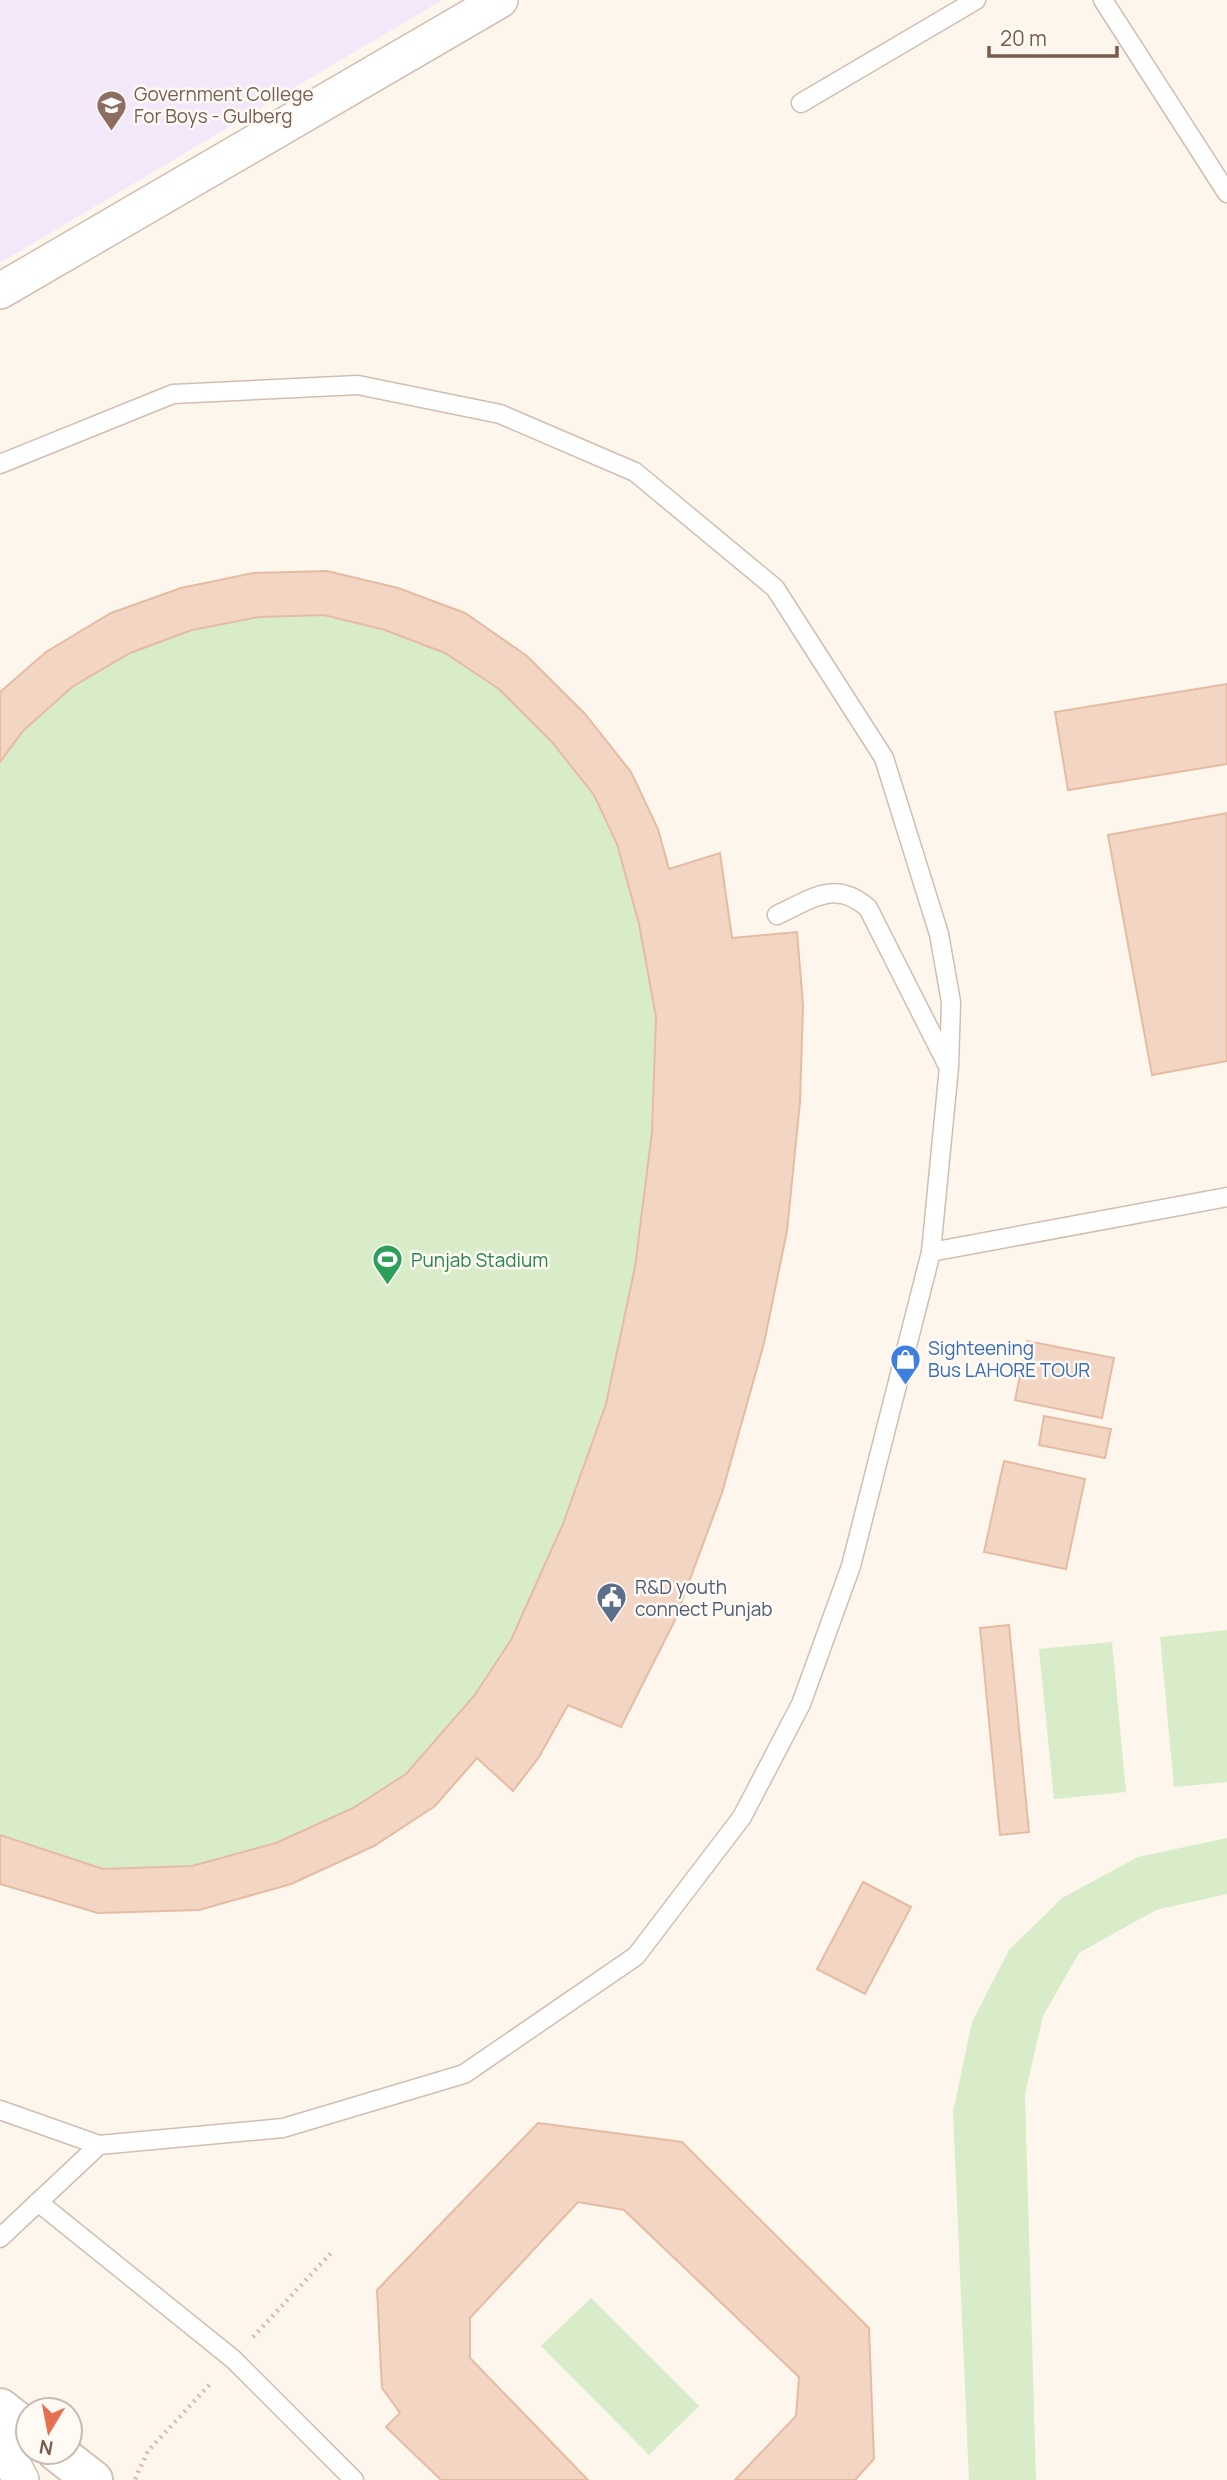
<svg xmlns="http://www.w3.org/2000/svg" width="1227" height="2480" font-family="Manrope,sans-serif">
  <rect width="100%" height="100%" fill="#fdf6ec"/>
  <polygon fill="#f3e8fa" points="0,0 442,0 0,263"/>
  <g fill="#d8ecc9">
    <polygon points="327,571 398,588 465,613 527,656 585,714 631,772 658,829 669,869 720,853 732,938 797,932 803,1005 800,1102 787,1231 764,1343 722,1493 674,1622 621,1727 568,1706 539,1757 513,1791 477,1758 435,1806 374,1846 291,1884 199,1910 98,1913 0,1884 0,692 46,652 111,613 181,588 253,573"/>
    <polygon points="1227,1630 1227,1782 1174,1787 1160,1637"/>
    <polygon points="1112,1642 1126,1792 1054,1799 1039,1649"/>
    <polygon points="1227,1838 1227,1894 1156,1910 1079,1953 1043,2016 1025,2094 1036,2480 969,2480 953,2112 972,2022 1009,1950 1062,1898 1138,1857"/>
    <polygon points="591,2298 699,2406 649,2455 541,2346"/>
  </g>
  <g fill="#f3d5c3" stroke="#e6bba3" stroke-width="2">
    <polygon points="327,571 398,588 465,613 527,656 585,714 631,772 658,829 669,869 720,853 732,938 797,932 803,1005 800,1102 787,1231 764,1343 722,1493 674,1622 621,1727 568,1705 539,1757 513,1791 477,1758 435,1806 374,1846 291,1884 199,1910 98,1913 0,1884 0,1835 103,1869 192,1866 276,1843 353,1808 406,1774 474,1696 511,1640 563,1524 606,1404 635,1267 652,1132 656,1017 639,924 617,844 594,795 552,742 499,689 445,653 385,630 324,615 259,617 192,630 130,653 72,687 23,731 0,762 0,692 46,652 111,613 181,588 253,573"/>
    <polygon points="1227,684 1227,764 1068,790 1055,712"/>
    <polygon points="1227,813 1227,1061 1152,1075 1108,835"/>
    <polygon points="1027,1341 1114,1358 1102,1418 1015,1400"/>
    <polygon points="1044,1416 1111,1429 1105,1458 1039,1445"/>
    <polygon points="1004,1461 1085,1479 1066,1569 984,1552"/>
    <polygon points="1009,1625 1029,1832 1000,1835 980,1628"/>
    <polygon points="863,1882 911,1907 865,1994 817,1969"/>
    <polygon points="538,2123 682,2142 869,2328 874,2459 855,2480 735,2480 796,2416 799,2377 624,2210 578,2202 470,2318 470,2358 588,2480 441,2480 386,2427 400,2413 382,2388 377,2290"/>
  </g>
  <g fill="none" stroke-linecap="round" stroke-linejoin="round">
    <defs>
      <g id="lane">
        <polyline points="1103,0 1227,193"/>
        <polyline points="801,103 976,0"/>
        <polyline points="0,464 173,394 358,385 500,414 635,472 775,588 884,758 939,934 951,1002 949,1067 931,1252 851,1566 801,1704 742,1817 636,1956 464,2074 283,2128 99,2145 0,2238"/>
        <path d="M777,915C812,899 835,879 868,908L947,1064"/>
        <polyline points="931,1252 1227,1197"/>
        <polyline points="0,2110 99,2145"/>
        <polyline points="38,2202 233,2359 354,2480"/>
      </g>
      <g id="street">
        <polyline points="0,291 500,0"/>
        <polyline points="0,2440 21,2480"/>
      </g>
      <g id="secondary">
        <polyline points="0,2408 28,2430"/>
        <polyline points="57,2452 93,2480"/>
      </g>
    </defs>
    <use href="#lane" stroke="#d1beb0" stroke-width="21"/>
    <use href="#street" stroke="#d1beb0" stroke-width="38"/>
    <use href="#secondary" stroke="#d6c0b0" stroke-width="42"/>
    <g stroke="#d9b8a5" stroke-width="4.5" stroke-dasharray="2 5" stroke-linecap="butt">
      <polyline points="253,2337 331,2253"/>
      <polyline points="135,2479 148,2451 212,2382"/>
    </g>
    <use href="#lane" stroke="#fff" stroke-width="18"/>
    <use href="#street" stroke="#fff" stroke-width="35"/>
    <use href="#secondary" stroke="#fff" stroke-width="38"/>
  </g>
  <defs>
    <symbol id="university-pin" viewBox="-11 -11 22 30"><path d="M0 17L-7.5 6A9.5 9.5 0 1 1 7.5 6Z" fill="#8d6e63" stroke="#fffaf3"/><path d="M0-5L7-2L0 1L-7-2ZM-4 1L0 2.5L4 1V4Q0 6-4 4Z" fill="#fff"/></symbol>
    <symbol id="stadium-pin" viewBox="-11 -11 22 30"><path d="M0 17L-7.5 6A9.5 9.5 0 1 1 7.5 6Z" fill="#2e9e5b" stroke="#fffaf3"/><path d="M0-5a6.5 5 0 1 0 0 10a6.5 5 0 1 0 0-10ZM-3.5-1.8h7v3.6h-7Z" fill="#fff"/></symbol>
    <symbol id="shop-pin" viewBox="-11 -11 22 30"><path d="M0 17L-7.5 6A9.5 9.5 0 1 1 7.5 6Z" fill="#3f7fe0" stroke="#fffaf3"/><path d="M-5-2.5h2.3a2.7 3.5 0 0 1 5.4 0H5L5.5 6h-11ZM-1.5-2.5h3a1.5 2.3 0 0 0-3 0Z" fill="#fff"/></symbol>
    <symbol id="civic-pin" viewBox="-11 -11 22 30"><path d="M0 17L-7.5 6A9.5 9.5 0 1 1 7.5 6Z" fill="#5c6f8a" stroke="#fffaf3"/><path d="M-.6-6.5H3V-4.5H.6V-3L4-1V1h2V6H-6V1h2V-1L-.6-3ZM-1.2 2.5V6h2.4V2.5Z" fill="#fff"/></symbol>
  </defs>
  <g fill-rule="evenodd">
    <use href="#university-pin" x="94" y="88" width="35" height="47"/>
    <use href="#stadium-pin" x="370" y="1242" width="35" height="47"/>
    <use href="#shop-pin" x="888" y="1342" width="35" height="47"/>
    <use href="#civic-pin" x="594" y="1580" width="35" height="47"/>
  </g>
  <g text-anchor="middle" stroke-width="5" stroke-linejoin="round" paint-order="stroke">
    <g font-size="19" fill="#785e54" stroke="#fffaf3" text-anchor="start">
      <text x="134" y="101">Government College<tspan x="134" dy="22">For Boys - Gulberg</tspan></text>
    </g>
    <g font-size="19" fill="#27864d" stroke="#fffaf3" text-anchor="start">
      <text x="411" y="1267">Punjab Stadium</text>
    </g>
    <g font-size="19" fill="#366cbe" stroke="#fffaf3" text-anchor="start">
      <text x="928" y="1355">Sighteening<tspan x="928" dy="22">Bus LAHORE TOUR</tspan></text>
    </g>
    <g font-size="19" fill="#4e5e75" stroke="#fffaf3" text-anchor="start">
      <text x="635" y="1594">R&amp;D youth<tspan x="635" dy="22">connect Punjab</tspan></text>
    </g>
  </g>
  <g transform="translate(49 2431) rotate(190)"><circle r="33" fill="#fffaf3" stroke="#cabbb1" stroke-width="2"/>
  <path d="M0-5L12 26L0 18L-12 26Z" fill="#e76f51"/>
  <text y="-10" font-size="19" font-weight="bold" text-anchor="middle" fill="#7a5c4d">N</text>
  </g>
  <path d="M989 46v10h128v-10" fill="none" stroke="#7a5c4d" stroke-width="3.5"/>
  <text x="1000" y="46" font-size="21" fill="#7a5c4d" stroke="#fffaf3" stroke-width="5" paint-order="stroke">20 m</text>
</svg>
